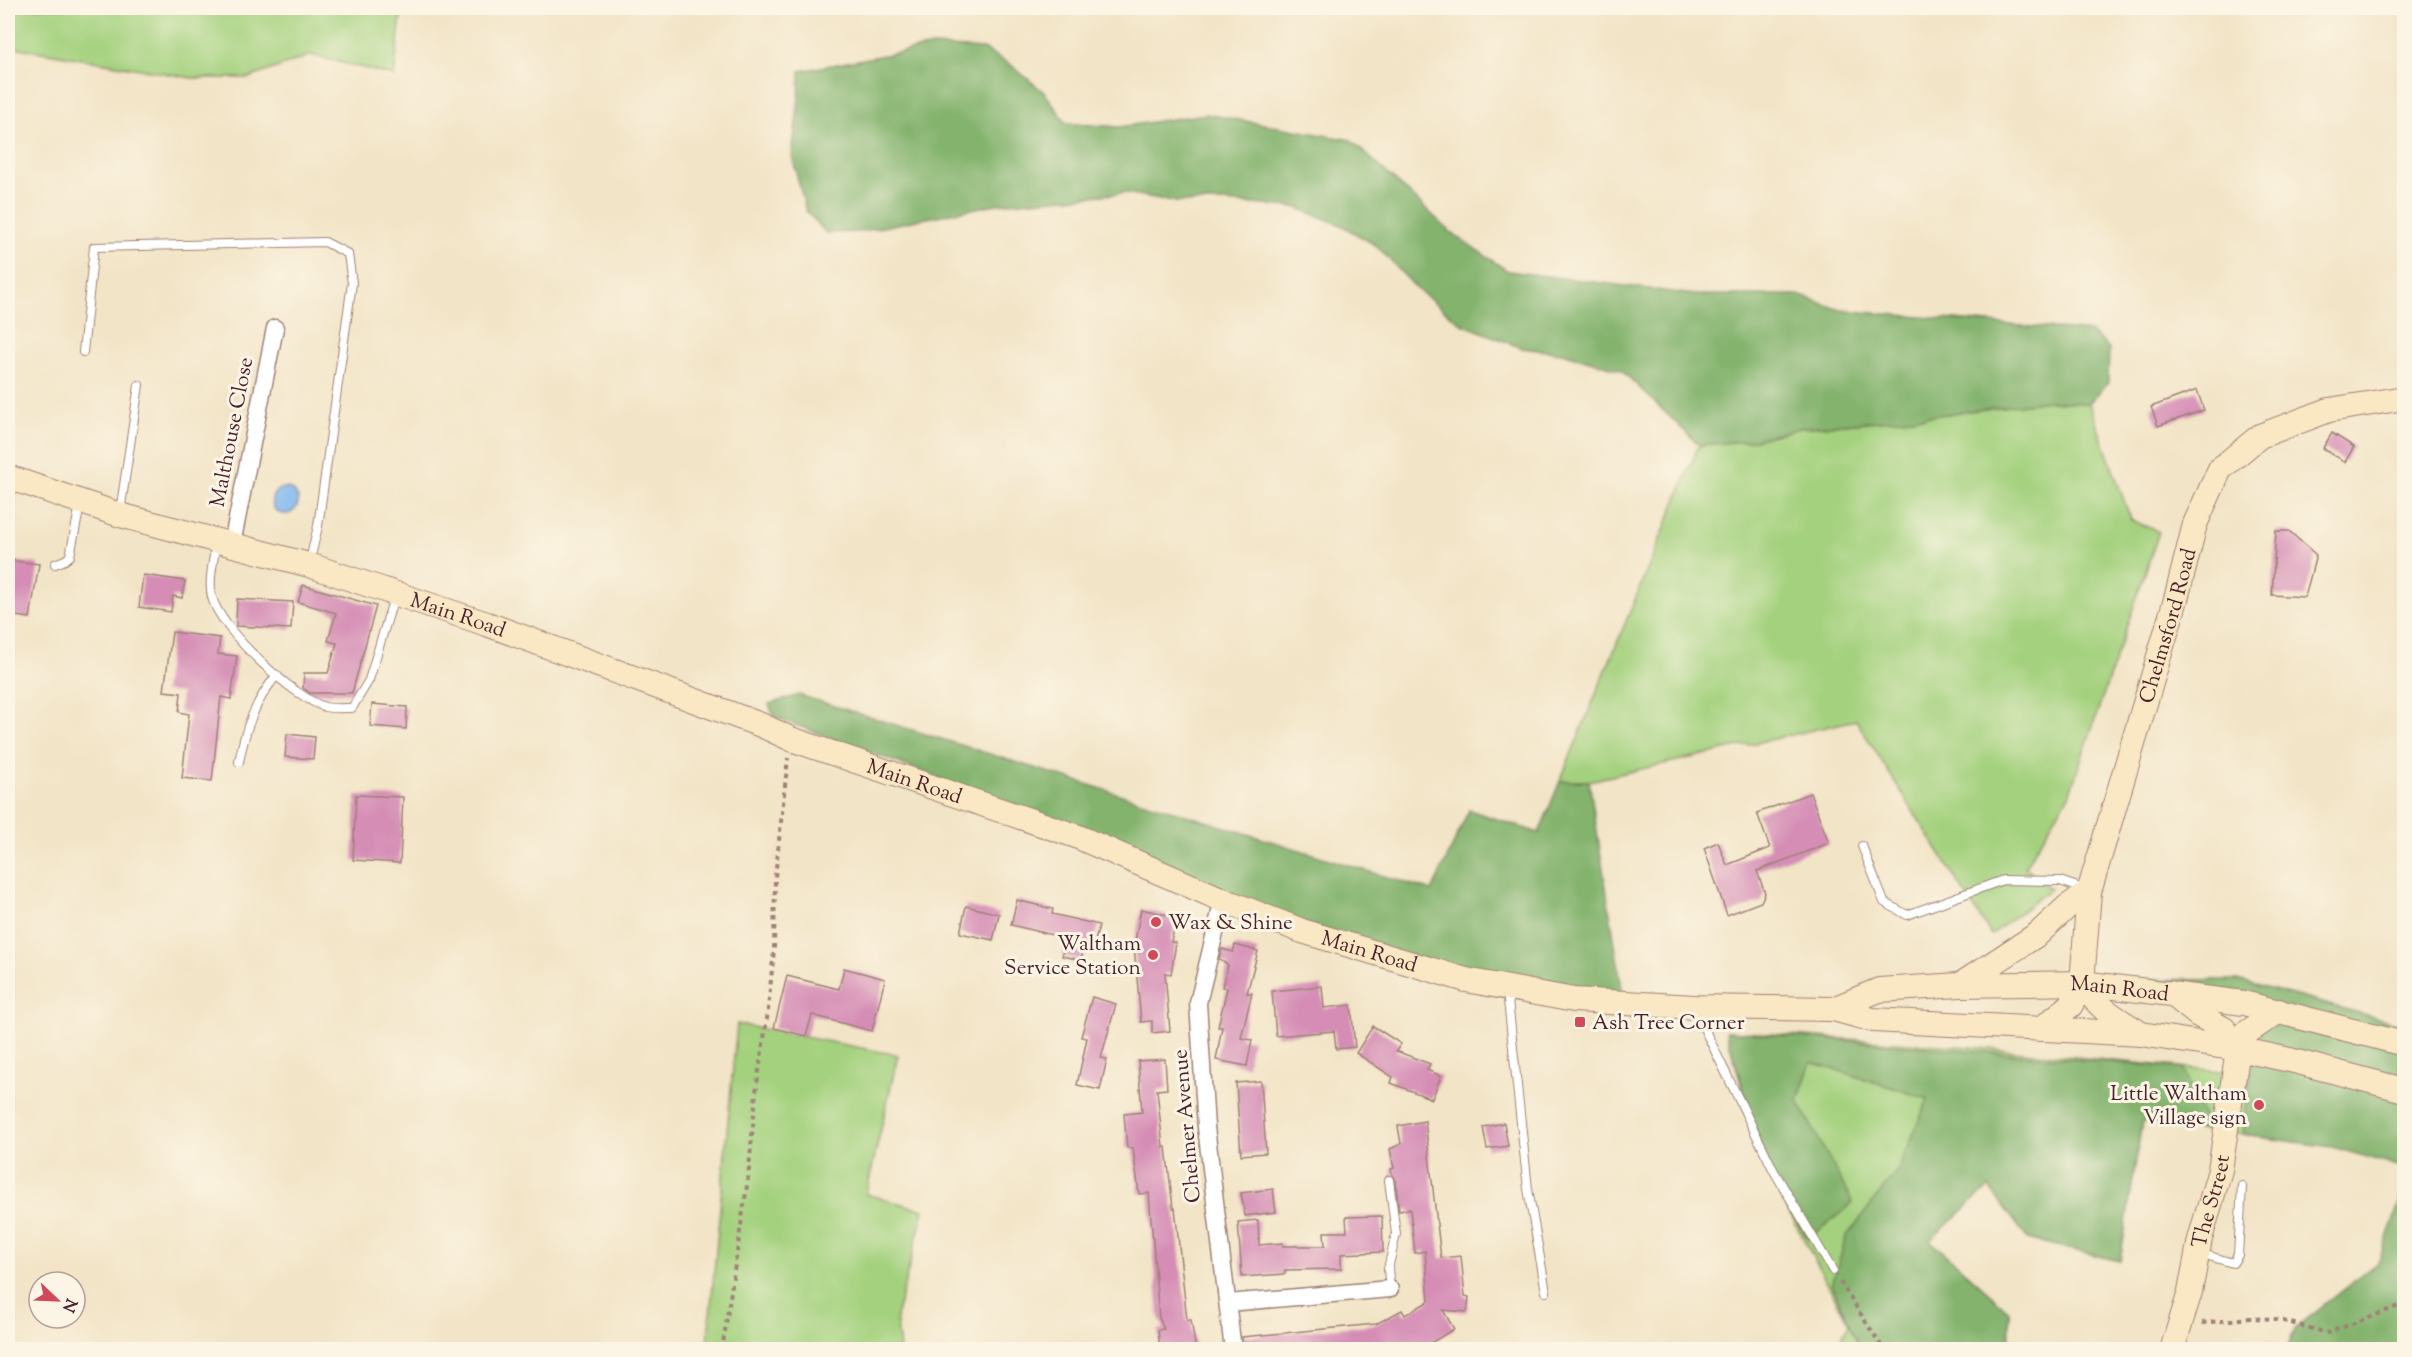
<svg xmlns="http://www.w3.org/2000/svg" width="2412" height="1357" font-family="'Sorts Mill Goudy',serif">
  <rect width="100%" height="100%" fill="#fcf5e5"/>
  <filter id="ink" filterUnits="userSpaceOnUse"><feTurbulence type="fractalNoise" baseFrequency=".0167" numOctaves="2"/><feDisplacementMap in="SourceGraphic" scale="12" xChannelSelector="R" yChannelSelector="G"/><feConvolveMatrix kernelMatrix="1 2 1 2 8 2 1 2 1" color-interpolation-filters="sRGB"/></filter>
  <filter id="wash" filterUnits="userSpaceOnUse"><feTurbulence type="fractalNoise" baseFrequency=".008" numOctaves="4" result="noise"/><feDisplacementMap in="SourceGraphic" scale="24" xChannelSelector="R" yChannelSelector="G"/><feGaussianBlur stdDeviation="1.35" result="paint"/><feColorMatrix in="noise" values="0 0 0 0 0 0 0 0 0 0 0 0 0 0 0 0 0 1.4 0 .05"/><feComposite in="paint" operator="in"/></filter>
  <g filter="url(#wash)">
    <rect width="100%" height="100%" fill="#f2e4c6"/>
    <g fill="#a4d17e" stroke="#777854" stroke-width="1.5">
      <polygon points="8,8 402,8 394,76 311,55 249,78 192,78 8,46"/>
      <polygon points="2049,401 2089,403 2131,520 2159,532 2069,795 2025,866 2050,889 1991,935 1856,720 1589,781 1560,781 1699,445 1755,440 1799,428 1921,417"/>
      <polygon points="737,1024 898,1055 866,1194 924,1210 896,1317 900,1349 707,1349"/>
      <polygon points="1726,1031 1970,1047 2251,1074 2243,1135 2142,1121 2120,1261 2028,1239 1989,1187 1930,1240 2009,1311 2010,1349 1835,1349 1849,1324 1764,1165"/>
    </g>
    <g fill="#83b36d" stroke="#66694c" stroke-width="1.5">
      <polygon points="933,46 984,49 1011,65 1045,93 1066,123 1119,127 1206,114 1351,140 1452,233 1508,271 1696,295 1798,295 1841,310 2091,332 2109,348 2108,383 2089,403 2049,401 1921,417 1799,428 1755,440 1699,445 1621,370 1562,353 1522,348 1462,324 1418,290 1377,246 1341,225 1295,207 1222,202 1177,202 1126,193 996,204 858,232 826,233 806,211 792,156 799,97 800,71"/>
      <polygon points="799,695 1432,891 1469,810 1539,833 1560,781 1589,781 1623,995 1510,977 1407,958 1265,911 1075,828 774,717 769,704"/>
      <polygon points="2094,979 2237,980 2404,1025 2404,1168 2333,1147 2243,1135 2259,1001"/>
      <polygon points="1726,1031 2183,1068 2209,1130 2142,1121 2120,1261 2028,1239 1989,1187 1930,1240 2009,1311 2010,1349 1860,1349 1832,1285 1846,1237 1899,1168 1928,1099 1811,1062 1798,1101 1853,1203 1808,1239 1768,1172"/>
      <polygon points="2404,1190 2404,1349 2287,1349 2296,1327 2379,1261"/>
    </g>
    <circle fill="#80b7ef" stroke="#656b8d" stroke-width="1.5" cx="285" cy="501" r="13"/>
    <g id="blocks">
      <g fill="#d58db5">
        <polygon points="2197,390 2204,410 2158,426 2151,407"/>
        <polygon points="2332,433 2354,447 2345,462 2323,448"/>
        <polygon points="2276,531 2289,531 2316,555 2305,597 2272,595"/>
        <polygon points="8,560 39,564 30,618 8,615"/>
        <polygon points="143,575 185,581 182,598 173,596 171,612 139,607"/>
        <polygon points="303,585 376,606 352,693 310,693 303,688 304,673 328,673 337,643 328,641 336,613 298,602"/>
        <polygon points="237,599 293,602 291,629 236,626"/>
        <polygon points="172,632 220,638 218,654 237,656 231,699 221,697 212,781 182,778 189,714 179,712 181,693 164,691"/>
        <polygon points="372,704 407,707 406,729 370,726"/>
        <polygon points="287,734 315,737 313,759 285,757"/>
        <polygon points="1810,793 1829,843 1757,871 1765,893 1761,902 1727,915 1704,848 1718,842 1727,865 1770,848 1757,813"/>
        <polygon points="356,795 403,797 400,863 353,860"/>
        <polygon points="1017,900 1053,909 1052,914 1099,925 1094,946 1085,944 1081,960 1062,956 1066,942 1056,939 1057,936 1011,925"/>
        <polygon points="966,906 999,914 993,940 960,933"/>
        <polygon points="1141,909 1177,917 1171,942 1176,943 1171,974 1165,973 1170,1031 1152,1033 1152,1021 1141,1022 1134,946"/>
        <polygon points="1235,945 1258,951 1247,993 1252,993 1241,1038 1252,1040 1247,1066 1216,1060 1222,1027 1218,1027 1227,988 1222,987 1228,965 1219,959 1222,949 1233,952"/>
        <polygon points="844,968 885,979 872,1031 812,1015 806,1036 774,1028 787,976 839,989"/>
        <polygon points="1322,986 1324,1008 1351,1005 1355,1047 1336,1049 1334,1031 1276,1036 1272,991"/>
        <polygon points="1092,997 1116,1004 1101,1058 1107,1059 1100,1090 1077,1085 1087,1038 1081,1037"/>
        <polygon points="1373,1026 1401,1044 1396,1051 1430,1064 1427,1070 1441,1076 1432,1099 1391,1083 1393,1077 1356,1053"/>
        <polygon points="1165,1059 1167,1089 1157,1090 1163,1147 1166,1147 1173,1208 1175,1208 1187,1320 1191,1320 1196,1350 1160,1350 1158,1330 1164,1329 1159,1318 1149,1193 1139,1194 1133,1148 1127,1148 1124,1114 1142,1112 1138,1061"/>
        <polygon points="1261,1081 1266,1153 1241,1155 1236,1083"/>
        <polygon points="1425,1121 1441,1258 1461,1256 1465,1296 1469,1297 1467,1312 1443,1310 1454,1329 1419,1350 1243,1350 1242,1337 1376,1324 1402,1310 1405,1315 1429,1301 1425,1251 1415,1253 1410,1209 1399,1211 1395,1179 1392,1174 1391,1169 1394,1168 1390,1149 1401,1144 1398,1126"/>
        <polygon points="1504,1123 1508,1146 1487,1149 1483,1127"/>
        <polygon points="1273,1189 1276,1212 1245,1216 1241,1193"/>
        <polygon points="1382,1216 1383,1252 1341,1254 1341,1269 1285,1270 1285,1274 1242,1277 1238,1222 1258,1220 1259,1245 1283,1243 1283,1246 1325,1246 1324,1232 1347,1232 1346,1217"/>
      </g>
    </g>
  </g>
  <g filter="url(#ink)">
    <use href="#blocks" fill-opacity="0" stroke="#9e8278" stroke-width="1.5"/>
    <g fill="none" stroke-linecap="round" stroke-linejoin="round">
      <defs>
        <g id="lane">
          <polyline points="83,352 94,247 325,242 348,254 352,283 318,526 309,565"/>
          <polyline points="120,512 139,385"/>
          <path d="M216,542C214,560 208,580 212,597C220,630 293,697 325,707C333,709 344,708 352,708L369,680L395,594"/>
          <polyline points="55,564 65,560 70,556 80,505"/>
          <path d="M239,762C245,729 255,701 277,675"/>
          <polyline points="1862,846 1884,902 1907,915 2003,880 2060,881 2086,890"/>
          <polyline points="1507,991 1528,1189 1546,1292"/>
          <polyline points="1695,1010 1774,1171 1833,1271"/>
          <polyline points="1389,1180 1396,1234 1388,1269 1390,1289"/>
          <polyline points="2199,1253 2233,1263 2238,1255 2242,1186"/>
        </g>
        <g id="street">
          <polyline points="232,544 275,328"/>
          <polyline points="1223,900 1198,1003 1206,1127 1233,1350"/>
          <polyline points="1228,1303 1390,1289"/>
        </g>
        <g id="secondary">
          <path id="s1" d="M8,477L120,515L309,565L487,624L761,725L791,739L1076,836L1223,900L1302,931L1466,980L1574,1000L1694,1007L1833,1009L1873,1020L2141,1034L2238,1049L2290,1060L2404,1090"/>
          <path d="M2082,983C2099,1009 2114,1017 2140,1033"/>
          <polyline points="1960,985 2038,934 2067,907 2089,892"/>
          <polyline points="2171,993 2198,1015 2224,1029 2238,1049"/>
          <path id="s2" d="M1833,1009L1879,990L1960,985L2082,983L2244,1003L2404,1044"/>
          <path id="s3" d="M2041,1029L2071,1005L2082,983L2089,892L2176,599L2195,524L2220,469L2260,436L2329,410L2404,398"/>
          <path id="s4" d="M2172,1350L2190,1292L2200,1239L2220,1170L2238,1049L2246,1033L2279,1011"/>
        </g>
      </defs>
      <use href="#lane" stroke="#9e8278" stroke-width="10"/>
      <use href="#street" stroke="#9e8278" stroke-width="19"/>
      <use href="#secondary" stroke="#9e8278" stroke-width="26"/>
      <g stroke="#9e8278" stroke-width="4" stroke-dasharray="4.5 4.5" stroke-linecap="butt">
        <polyline points="1840,1282 1884,1350"/>
        <polyline points="2202,1323 2250,1318 2276,1319 2328,1333 2404,1304"/>
        <polyline points="722,1350 748,1179 757,1083 767,1019 774,950 775,877 788,758"/>
      </g>
      <use href="#lane" stroke="#fff" stroke-width="8"/>
      <use href="#street" stroke="#fff" stroke-width="16"/>
      <use href="#secondary" stroke="#fae7c3" stroke-width="24"/>
    </g>
  </g>
  <g fill="#d1495b" stroke="#fcf5e5" stroke-width="2">
    <circle cx="1156" cy="922" r="6"/>
    <circle cx="1153" cy="955" r="6"/>
    <rect x="1574" y="1016" width="12" height="12" rx="3"/>
    <circle cx="2259" cy="1105" r="6"/>
  </g>
  <g text-anchor="middle" stroke-width="6" stroke-linejoin="round" paint-order="stroke">
    <g font-size="21" fill="#4a1f2b" stroke="#fcf5e5">
      <text transform="translate(231 432) rotate(-79)" y="7">Malthouse Close</text>
      <text dy="7" stroke="none"><textPath href="#s1" startOffset="471">Main Road</textPath></text>
      <text dy="7" stroke="none"><textPath href="#s3" startOffset="432">Chelmsford Road</textPath></text>
      <text dy="7" stroke="none"><textPath href="#s1" startOffset="957">Main Road</textPath></text>
      <text dy="7" stroke="none"><textPath href="#s1" startOffset="1443">Main Road</textPath></text>
      <text dy="7" stroke="none"><textPath href="#s2" startOffset="291">Main Road</textPath></text>
      <text transform="translate(1186 1126) rotate(-95)" y="7">Chelmer Avenue</text>
      <text dy="7" stroke="none"><textPath href="#s4" startOffset="154">The Street</textPath></text>
    </g>
    <g font-size="21" fill="#4a1f2b" stroke="#fcf5e5" text-anchor="start">
      <text x="1168" y="929">Wax &amp; Shine</text>
      <text x="1141" y="950" text-anchor="end">Waltham<tspan x="1141" dy="24">Service Station</tspan></text>
      <text x="1592" y="1029">Ash Tree Corner</text>
      <text x="2247" y="1100" text-anchor="end">Little Waltham<tspan x="2247" dy="24">Village sign</tspan></text>
    </g>
  </g>
  <rect width="2412" height="1357" fill="none" stroke="#fcf5e5" stroke-width="30"/>
  <g transform="translate(57 1300) rotate(113)"><circle r="28" fill="#fcf5e5" stroke="#b59f9b" stroke-width="1.5"/>
  <path d="M0-4.5L10 22L0 15L-10 22Z" fill="#d1495b"/>
  <text y="-9" font-size="16" font-weight="bold" text-anchor="middle" fill="#4a1f2b">N</text>
  </g>
</svg>
